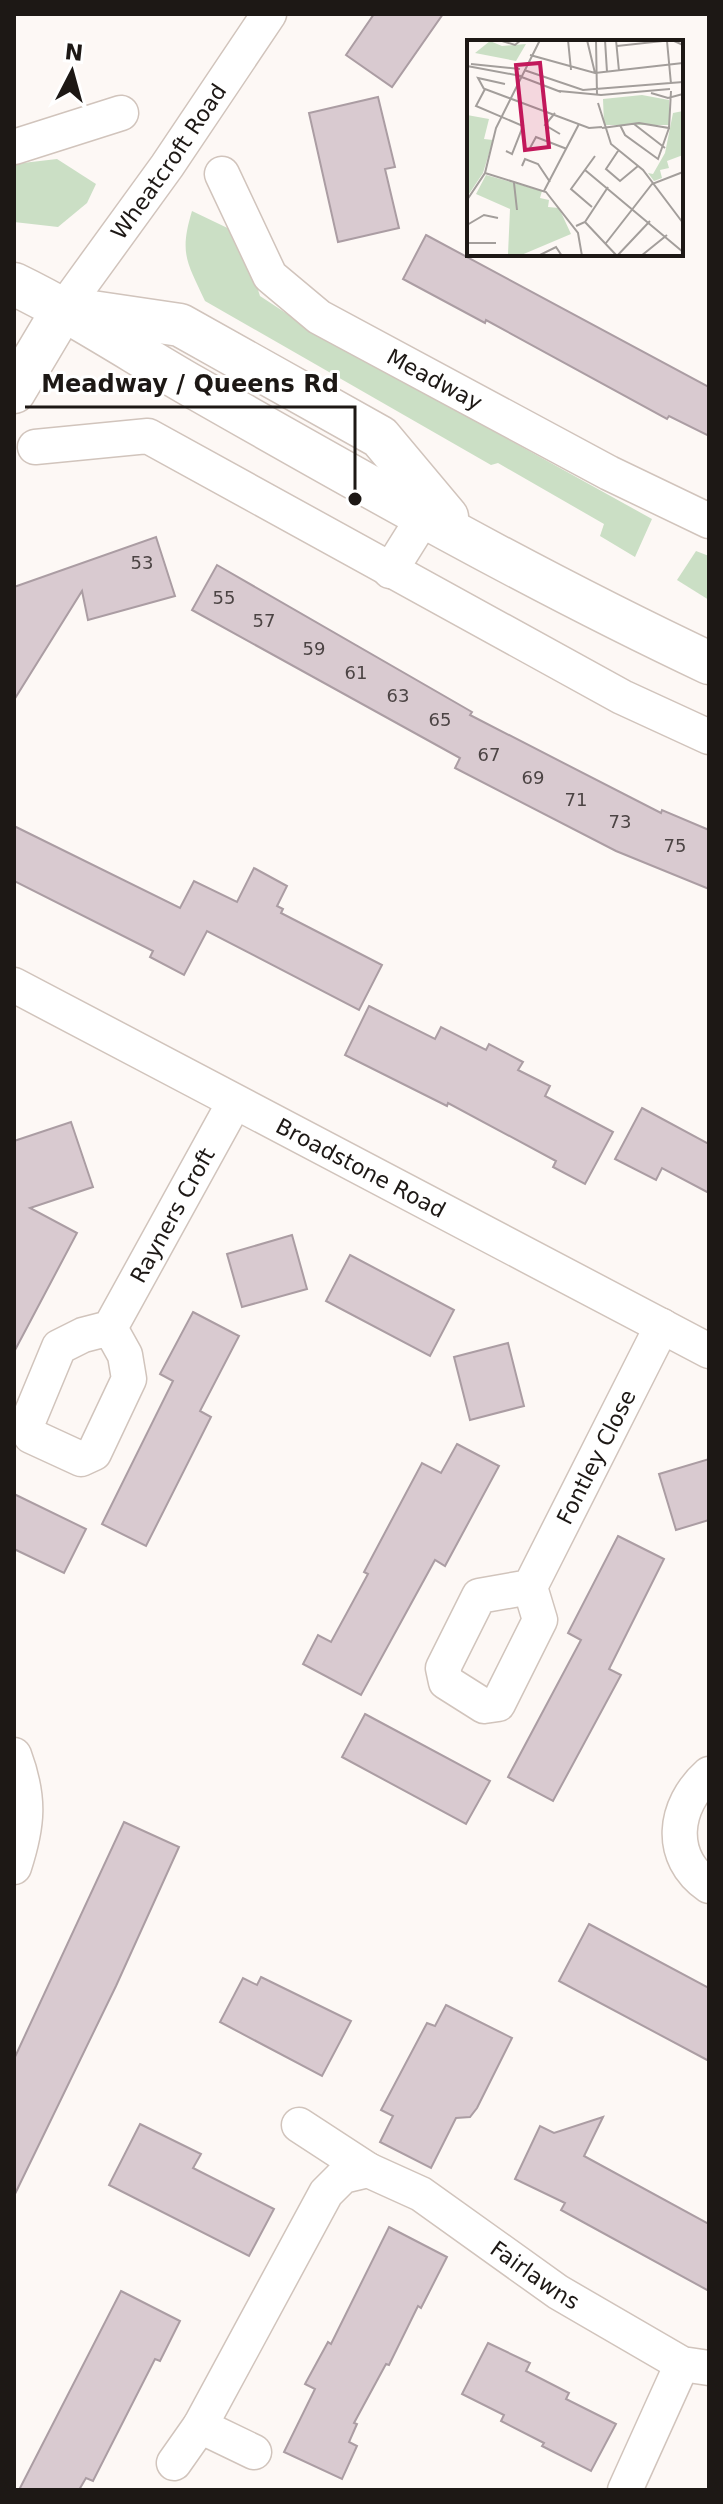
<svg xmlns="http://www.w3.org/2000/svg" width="723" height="2504" font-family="'DejaVu Sans',sans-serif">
  <rect width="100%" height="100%" fill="#fdf8f5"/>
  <g fill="#cbdfc5">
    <polygon points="57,159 96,184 87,203 58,227 14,222 14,164"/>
    <path d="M192,211L240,234L260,296L313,331L652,519L635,557L600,536L604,524L498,463L491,465L205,301C187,262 179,254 192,211Z"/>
    <polygon points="696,551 709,556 709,600 677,580"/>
  </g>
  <g fill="#d9cad0" stroke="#ab9da3" stroke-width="2">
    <polygon points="374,14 443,14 392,87 346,55"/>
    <polygon points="378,97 395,167 385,169 399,228 338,242 309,113"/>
    <polygon points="426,235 709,387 709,436 669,416 667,419 486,320 485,323 403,279"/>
    <polygon points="156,537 175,596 88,620 82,591 14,700 14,587"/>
    <polygon points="217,565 472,712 470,715 661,813 662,810 709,830 709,889 616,851 455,768 460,758 192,610"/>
    <polygon points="14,826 180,908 194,881 237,902 254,868 287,886 277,906 283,909 281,913 382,965 359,1010 207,931 184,975 150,957 153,951 14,881"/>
    <polygon points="369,1006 435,1039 441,1027 486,1050 489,1044 523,1062 518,1070 550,1086 545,1096 613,1132 585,1184 553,1167 556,1161 448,1103 447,1106 345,1055"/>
    <polygon points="642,1108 709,1144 709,1193 662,1168 656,1180 615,1159"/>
    <polygon points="71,1122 93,1187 30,1208 77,1233 14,1352 14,1141"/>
    <polygon points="292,1235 307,1289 242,1307 227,1254"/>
    <polygon points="350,1255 454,1310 430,1356 326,1301"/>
    <polygon points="193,1312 239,1336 200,1411 211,1417 146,1546 102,1524 173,1381 160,1374"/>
    <polygon points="508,1343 524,1406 470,1420 454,1357"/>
    <polygon points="457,1444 499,1466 445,1566 435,1560 361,1695 303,1664 318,1635 331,1642 368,1574 364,1572 422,1463 441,1473"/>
    <polygon points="709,1459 709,1520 676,1530 659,1474"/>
    <polygon points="14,1494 86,1529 64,1573 14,1549"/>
    <polygon points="618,1536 664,1559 609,1669 621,1675 553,1801 508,1777 581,1640 568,1633"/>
    <polygon points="365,1714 490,1781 466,1824 342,1757"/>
    <polygon points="124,1822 179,1847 116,1986 14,2196 14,2059"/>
    <polygon points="589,1924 709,1988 709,2061 559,1981"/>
    <polygon points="261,1977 351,2021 322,2076 220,2022 243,1978 257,1985"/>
    <polygon points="446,2005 512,2038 477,2108 470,2117 456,2118 431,2168 380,2142 393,2116 381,2110 427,2023 435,2026"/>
    <polygon points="603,2117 584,2156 709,2224 709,2291 561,2210 565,2203 515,2179 540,2126 554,2133"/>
    <polygon points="140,2124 201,2154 193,2168 274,2209 249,2256 109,2185"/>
    <polygon points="389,2227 447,2257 421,2308 418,2306 389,2365 386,2364 354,2423 357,2424 349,2442 357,2446 342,2479 284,2452 315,2389 305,2384 328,2342 331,2344"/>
    <polygon points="121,2291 180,2321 160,2361 155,2359 93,2481 86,2478 79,2490 19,2490"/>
    <polygon points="488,2343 530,2363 526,2371 569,2393 566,2399 616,2424 591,2471 542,2446 544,2443 501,2421 504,2415 462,2394"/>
  </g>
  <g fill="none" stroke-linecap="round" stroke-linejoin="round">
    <defs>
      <g id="minor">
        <polyline points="14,147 121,113"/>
        <path id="s1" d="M222,174L270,276L319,317L609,473L709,521"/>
        <path id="s2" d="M64,308L167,166L269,14"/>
        <polyline points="35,447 148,436 622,697 709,737"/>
        <polyline points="390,571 425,515"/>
        <path id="s3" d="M14,985L709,1351"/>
        <path id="s4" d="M110,1328L125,1355L129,1379L94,1453L81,1459L31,1436L27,1424L59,1347L83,1335L110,1328L234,1103"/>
        <path id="s5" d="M530,1587L479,1596L443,1668L446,1682L484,1706L498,1704L540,1620L530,1587L662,1326"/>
        <path d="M14,1755C30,1798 28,1824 14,1867"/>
        <path d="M709,1774C673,1806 667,1857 709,1886"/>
        <polyline points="299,2125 368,2170"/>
        <polyline points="200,2426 254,2452"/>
        <path id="s6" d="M174,2463L200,2426L326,2193L343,2176L368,2170L421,2194L558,2292L682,2364L709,2368"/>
        <polyline points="625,2490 682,2364"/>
      </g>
      <g id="tertiary">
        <path d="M14,284C76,314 133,352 192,386C362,483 533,580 709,663"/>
        <polyline points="85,311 180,325 380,437 447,517"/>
        <polyline points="14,392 64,308"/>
      </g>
    </defs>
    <use href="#minor" stroke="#d1c4bc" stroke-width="37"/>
    <use href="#tertiary" stroke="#d1c4bc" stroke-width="45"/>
    <use href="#minor" stroke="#fff" stroke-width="34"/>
    <use href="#tertiary" stroke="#fff" stroke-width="42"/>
  </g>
  <g text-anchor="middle" stroke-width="6" stroke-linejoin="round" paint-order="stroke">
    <g font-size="18" fill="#4c4444">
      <text x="142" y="569">53</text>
      <text x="224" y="604">55</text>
      <text x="264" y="627">57</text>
      <text x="314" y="655">59</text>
      <text x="356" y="679">61</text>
      <text x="398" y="702">63</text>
      <text x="440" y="726">65</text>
      <text x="489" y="761">67</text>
      <text x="533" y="784">69</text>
      <text x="576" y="806">71</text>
      <text x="620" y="828">73</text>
      <text x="675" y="852">75</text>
    </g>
    <g font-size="22" fill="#1d1815" stroke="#fff">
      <text dy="8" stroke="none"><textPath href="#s2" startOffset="180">Wheatcroft Road</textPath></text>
      <text dy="8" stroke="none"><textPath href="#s1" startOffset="308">Meadway</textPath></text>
      <text dy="8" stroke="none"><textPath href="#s3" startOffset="392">Broadstone Road</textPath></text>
      <text dy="8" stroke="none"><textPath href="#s4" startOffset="486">Rayners Croft</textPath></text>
      <text dy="8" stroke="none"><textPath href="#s5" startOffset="480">Fontley Close</textPath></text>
      <text dy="8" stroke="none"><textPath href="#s6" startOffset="558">Fairlawns</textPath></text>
    </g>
  </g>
  <g transform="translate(467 40)">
    <rect width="216" height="216" fill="#fdf8f5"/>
    <path d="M23,1L35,6L59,4L49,21L8,13ZM175,55L202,60V85H137L136,59ZM216,71V115L200,121L202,128L193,130L195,138L187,141L181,133L186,134L198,113L206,73ZM0,75L22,79L17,99L26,100L16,133L0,157ZM19,135L75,151L73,158L82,160L81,167L92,168L104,194L52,216H36L41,214L43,169L9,154Z" fill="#cbdfc5"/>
    <path fill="none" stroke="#a39e9b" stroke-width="2" d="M32,0L48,5L54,0M101,0L104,30M120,0L128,33M129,0L130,55M138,0L140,32M149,0L152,31M200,1L204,44M150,6L205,0L216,5M63,15L128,33L216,23M4,24L53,29M0,26L54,36M57,30L116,50L216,42M52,36L94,52M17,49L11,38L38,44M92,51L134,55L203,49M184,53L201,58L216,54M131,63L144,104L176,130L216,183M88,73L78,85L93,94M167,84L198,108M153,85L158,95L191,119L202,88M135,88L172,83L202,88L204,51M63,108L69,97L100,109M39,111L45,114L56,86L9,66L18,49L122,88L135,87M151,111L139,129L153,141L171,126M55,126L58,119L71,124L83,142M118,130L216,212M18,133L79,152L111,193L115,216M47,143L50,170M77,151L112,84M0,160L18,133L29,88L73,0M125,167L104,149L128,116M118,182L150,216M0,185L17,175L31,178M109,186L118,182L141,147M0,203H29M139,203L185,144L216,132M71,216L89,207L95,216M150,216L183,181M174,216L200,195"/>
    <path fill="#c2185b" fill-opacity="0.15" stroke="#c2185b" stroke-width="4" d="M73,23L82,107L58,110L49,25Z"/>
    <rect width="216" height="216" fill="none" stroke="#1d1815" stroke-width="4"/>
  </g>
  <path fill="none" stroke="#1d1815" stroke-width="3" d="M355 499L355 407H25"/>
  <circle fill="#1d1815" stroke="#fff" stroke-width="3" cx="355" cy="499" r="8"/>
  <g font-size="24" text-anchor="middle" font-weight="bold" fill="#1d1815" stroke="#fff" stroke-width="6" stroke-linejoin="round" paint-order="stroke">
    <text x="190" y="392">Meadway / Queens Rd</text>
  </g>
  <rect width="723" height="2504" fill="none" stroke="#1d1815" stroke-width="32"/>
  <g transform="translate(72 72) rotate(6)" stroke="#ffffff" stroke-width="6" paint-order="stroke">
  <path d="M0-6L14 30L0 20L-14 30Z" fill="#1d1815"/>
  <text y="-12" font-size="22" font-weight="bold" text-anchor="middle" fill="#1d1815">N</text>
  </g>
</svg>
